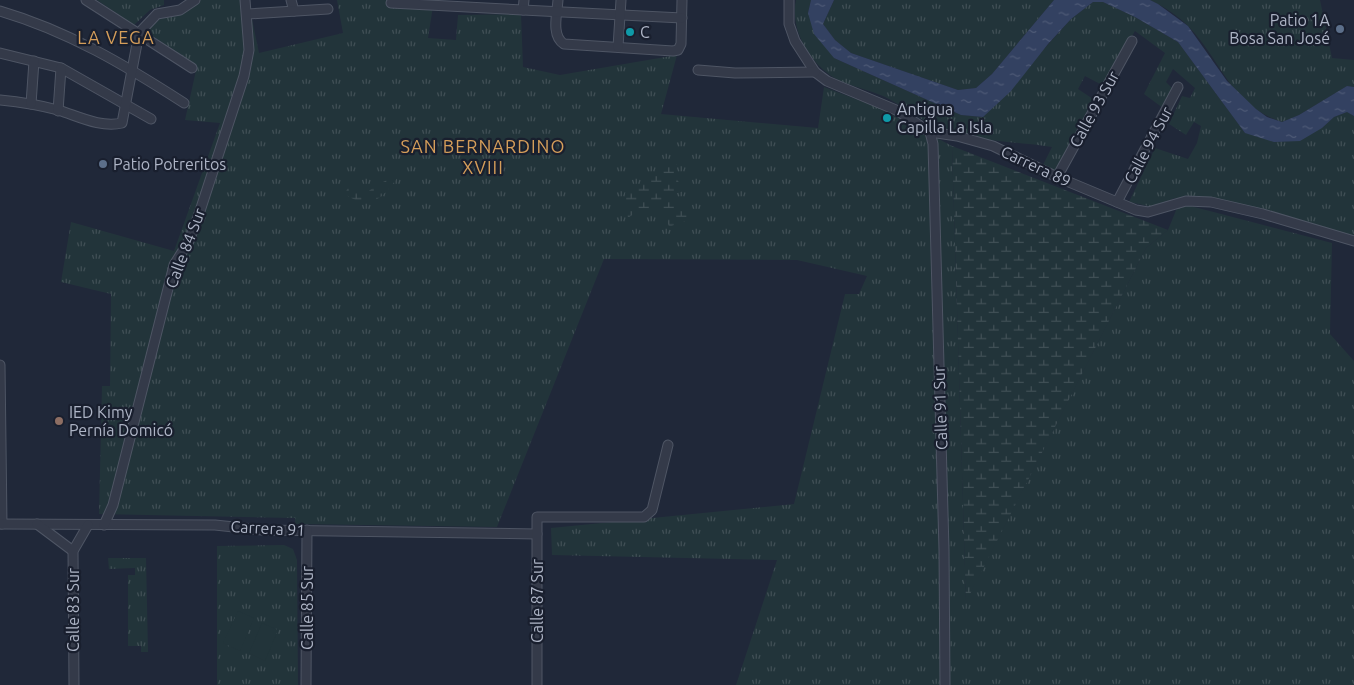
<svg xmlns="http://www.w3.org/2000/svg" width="1354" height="685" font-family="Ubuntu,sans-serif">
  <defs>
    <pattern id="grass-tufts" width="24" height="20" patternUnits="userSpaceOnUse" patternTransform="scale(1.25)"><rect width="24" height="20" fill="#22343a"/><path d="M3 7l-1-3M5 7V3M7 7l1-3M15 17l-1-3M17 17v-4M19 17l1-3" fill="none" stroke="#404f55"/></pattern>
    <pattern id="wetland-marsh" width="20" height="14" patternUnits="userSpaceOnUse" patternTransform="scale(1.25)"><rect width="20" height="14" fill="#22343a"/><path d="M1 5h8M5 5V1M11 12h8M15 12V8" fill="none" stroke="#404f55"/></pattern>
    <pattern id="water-ripples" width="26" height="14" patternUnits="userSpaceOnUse" patternTransform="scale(1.25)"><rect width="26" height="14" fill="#334161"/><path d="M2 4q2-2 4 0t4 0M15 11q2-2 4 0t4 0" fill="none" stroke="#4e5a76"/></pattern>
  </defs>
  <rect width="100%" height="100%" fill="#202839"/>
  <g fill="url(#grass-tufts)">
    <polygon points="97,0 164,0 164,5 150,10 134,25"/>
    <polygon points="200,0 248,0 259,53 343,33 337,0 434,0 428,38 456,40 458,15 521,14 523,67 560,75 677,55 661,114 818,128 824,87 882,109 952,146 966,601 1146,248 1168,230 1179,203 1332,243 1330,334 1354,361 1354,685 736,685 777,560 552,555 551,528 794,504 845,294 859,294 867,276 797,260 604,259 497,527 295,524 295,518 99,514 102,386 110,386 111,294 61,282 71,222 174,251 220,123 185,120 197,66 146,32 161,18 179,15"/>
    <path d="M796,0H811L808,13L834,58L961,115L983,117L1071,19L1093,2H1103L1135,17L1178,42L1245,133L1322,128L1334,117L1347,112L1354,116V236L1221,200L1175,198L1153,207L1129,202L1155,148L1188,159L1197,143L1201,126L1194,122L1186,135L1169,124L1182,96L1190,98L1195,88L1173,69L1166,82L1173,89L1163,108L1144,94L1165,53L1135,31L1102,85L1085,76L1078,89L1093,99L1056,172L1043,165L1052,147C1014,141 972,142 936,127C918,118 902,105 883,96C869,90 854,87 840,81C812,68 789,30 796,0Z"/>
    <polygon points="834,0 1054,0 992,74 976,88 958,90 851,53 835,40 823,24"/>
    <path d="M1150,0H1320L1332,58L1354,60V87L1347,86L1299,115L1282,122C1230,105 1222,61 1189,27C1179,16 1163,6 1150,0Z"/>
    <polygon points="284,545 293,549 297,560 298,685 217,685 217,546"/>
    <polygon points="108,558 146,558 148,652 141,652 141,646 128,646 128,575 135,575 135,568 109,569"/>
  </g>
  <g fill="url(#wetland-marsh)">
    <polygon points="952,146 1168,230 1146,248 966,602"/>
    <path d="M672,161L677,165C676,176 676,184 687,190L671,195L672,202L695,217L669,227L665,213C649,206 642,208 628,218L625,193C648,187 650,170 672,161Z"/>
    <path d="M401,173C386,193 373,214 345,194L348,187L366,193L377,185Z"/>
  </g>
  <g fill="#22343a">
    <polygon points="238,611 254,618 240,651 223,643"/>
    <polygon points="262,623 278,630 265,661 249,653"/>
  </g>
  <polygon fill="url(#water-ripples)" points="811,0 834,0 823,24 835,40 851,53 958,90 976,88 992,74 1054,0 1150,0 1158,4 1188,26 1227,81 1256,109 1267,117 1282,122 1299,115 1347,86 1354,87 1354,116 1347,112 1334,117 1322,128 1300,141 1274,142 1245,133 1178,42 1135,17 1103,2 1093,2 1071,19 1048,44 1011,91 983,117 961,115 834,58 814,34 808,13"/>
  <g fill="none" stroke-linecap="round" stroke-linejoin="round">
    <defs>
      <g id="minor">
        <polyline points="86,0 192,68"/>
        <polyline points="291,0 294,11"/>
        <path d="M558,0C557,14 551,36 564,44L673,51L678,50L681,44L682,0"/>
        <polyline points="789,0 789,24 795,41 815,72 827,81 896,110 930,132 957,136 993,146 1057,177 1136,210 1148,212 1186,201 1211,202 1263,214 1354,241"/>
        <polyline points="391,3 523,10 524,0"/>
        <polyline points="523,10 682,18"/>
        <path d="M0,11C68,31 125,65 184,103"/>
        <polyline points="248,14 328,9"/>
        <polyline points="618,47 621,0"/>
        <polyline points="0,53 61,68 151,119"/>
        <polyline points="698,70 735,73 815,72"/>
        <path d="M0,100C20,102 39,105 58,110C78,116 100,128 122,123L139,33L157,14L180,10L195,0"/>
        <polyline points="31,104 34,61"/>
        <polyline points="58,111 61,68"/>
        <polyline points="930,132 933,144 944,550 945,685"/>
        <polyline points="1057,177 1132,41"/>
        <polyline points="1117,202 1178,87"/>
        <polyline points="0,365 2,524"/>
        <polyline points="0,524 215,525 262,530 537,534"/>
        <polyline points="37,524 73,551"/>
        <polyline points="104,525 113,505 174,265 189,241 199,214 244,76 249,50 245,0"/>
        <polyline points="74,685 73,551 88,525"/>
        <polyline points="306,685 307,530"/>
        <polyline points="537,685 537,517 644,517 652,510 668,445"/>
      </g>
    </defs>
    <use href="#minor" stroke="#4e5564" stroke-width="11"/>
    <use href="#minor" stroke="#343a49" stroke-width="9"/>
  </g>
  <g fill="#5c6f8a" stroke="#191f2e" stroke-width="2">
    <circle cx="1340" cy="29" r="5"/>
    <circle cx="103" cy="164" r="5"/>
  </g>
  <g fill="#0f9aa8" stroke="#191f2e" stroke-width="2">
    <circle cx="630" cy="32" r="5"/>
    <circle cx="887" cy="118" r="5"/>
  </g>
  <circle fill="#8d6e63" stroke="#191f2e" stroke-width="2" cx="59" cy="421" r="5"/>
  <g text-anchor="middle" stroke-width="4.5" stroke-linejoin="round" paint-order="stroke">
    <g font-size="16" fill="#aeb5c6" stroke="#191f2e" text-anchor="start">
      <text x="1330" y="26" text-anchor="end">Patio 1A<tspan x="1330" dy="18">Bosa San José</tspan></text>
      <text x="640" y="38">C</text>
      <text x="897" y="115">Antigua<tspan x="897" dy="18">Capilla La Isla</tspan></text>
      <text x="113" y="170">Patio Potreritos</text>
      <text x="69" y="418">IED Kimy<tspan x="69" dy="18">Pernía Domicó</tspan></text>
    </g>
    <g font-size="16" fill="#aeb5c6" stroke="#191f2e">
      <text transform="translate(1094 109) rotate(-61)" y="6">Calle 93 Sur</text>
      <text transform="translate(1148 145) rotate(-62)" y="6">Calle 94 Sur</text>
      <text transform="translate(1036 166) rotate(25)" y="6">Carrera 89</text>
      <text transform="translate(185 248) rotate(-69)" y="6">Calle 84 Sur</text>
      <text transform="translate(940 408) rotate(-92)" y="6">Calle 91 Sur</text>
      <text transform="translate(268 528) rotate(3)" y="6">Carrera 91</text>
      <text transform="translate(537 601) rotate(-90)" y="6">Calle 87 Sur</text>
      <text transform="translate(307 608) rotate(-90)" y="6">Calle 85 Sur</text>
      <text transform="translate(73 610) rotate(-90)" y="6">Calle 83 Sur</text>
    </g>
    <g font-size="18" letter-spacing="1" fill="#d59e5a" stroke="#191f2e">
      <text x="116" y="44">LA VEGA</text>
      <text x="483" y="153">SAN BERNARDINO<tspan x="483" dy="21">XVIII</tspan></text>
    </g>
  </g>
</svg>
